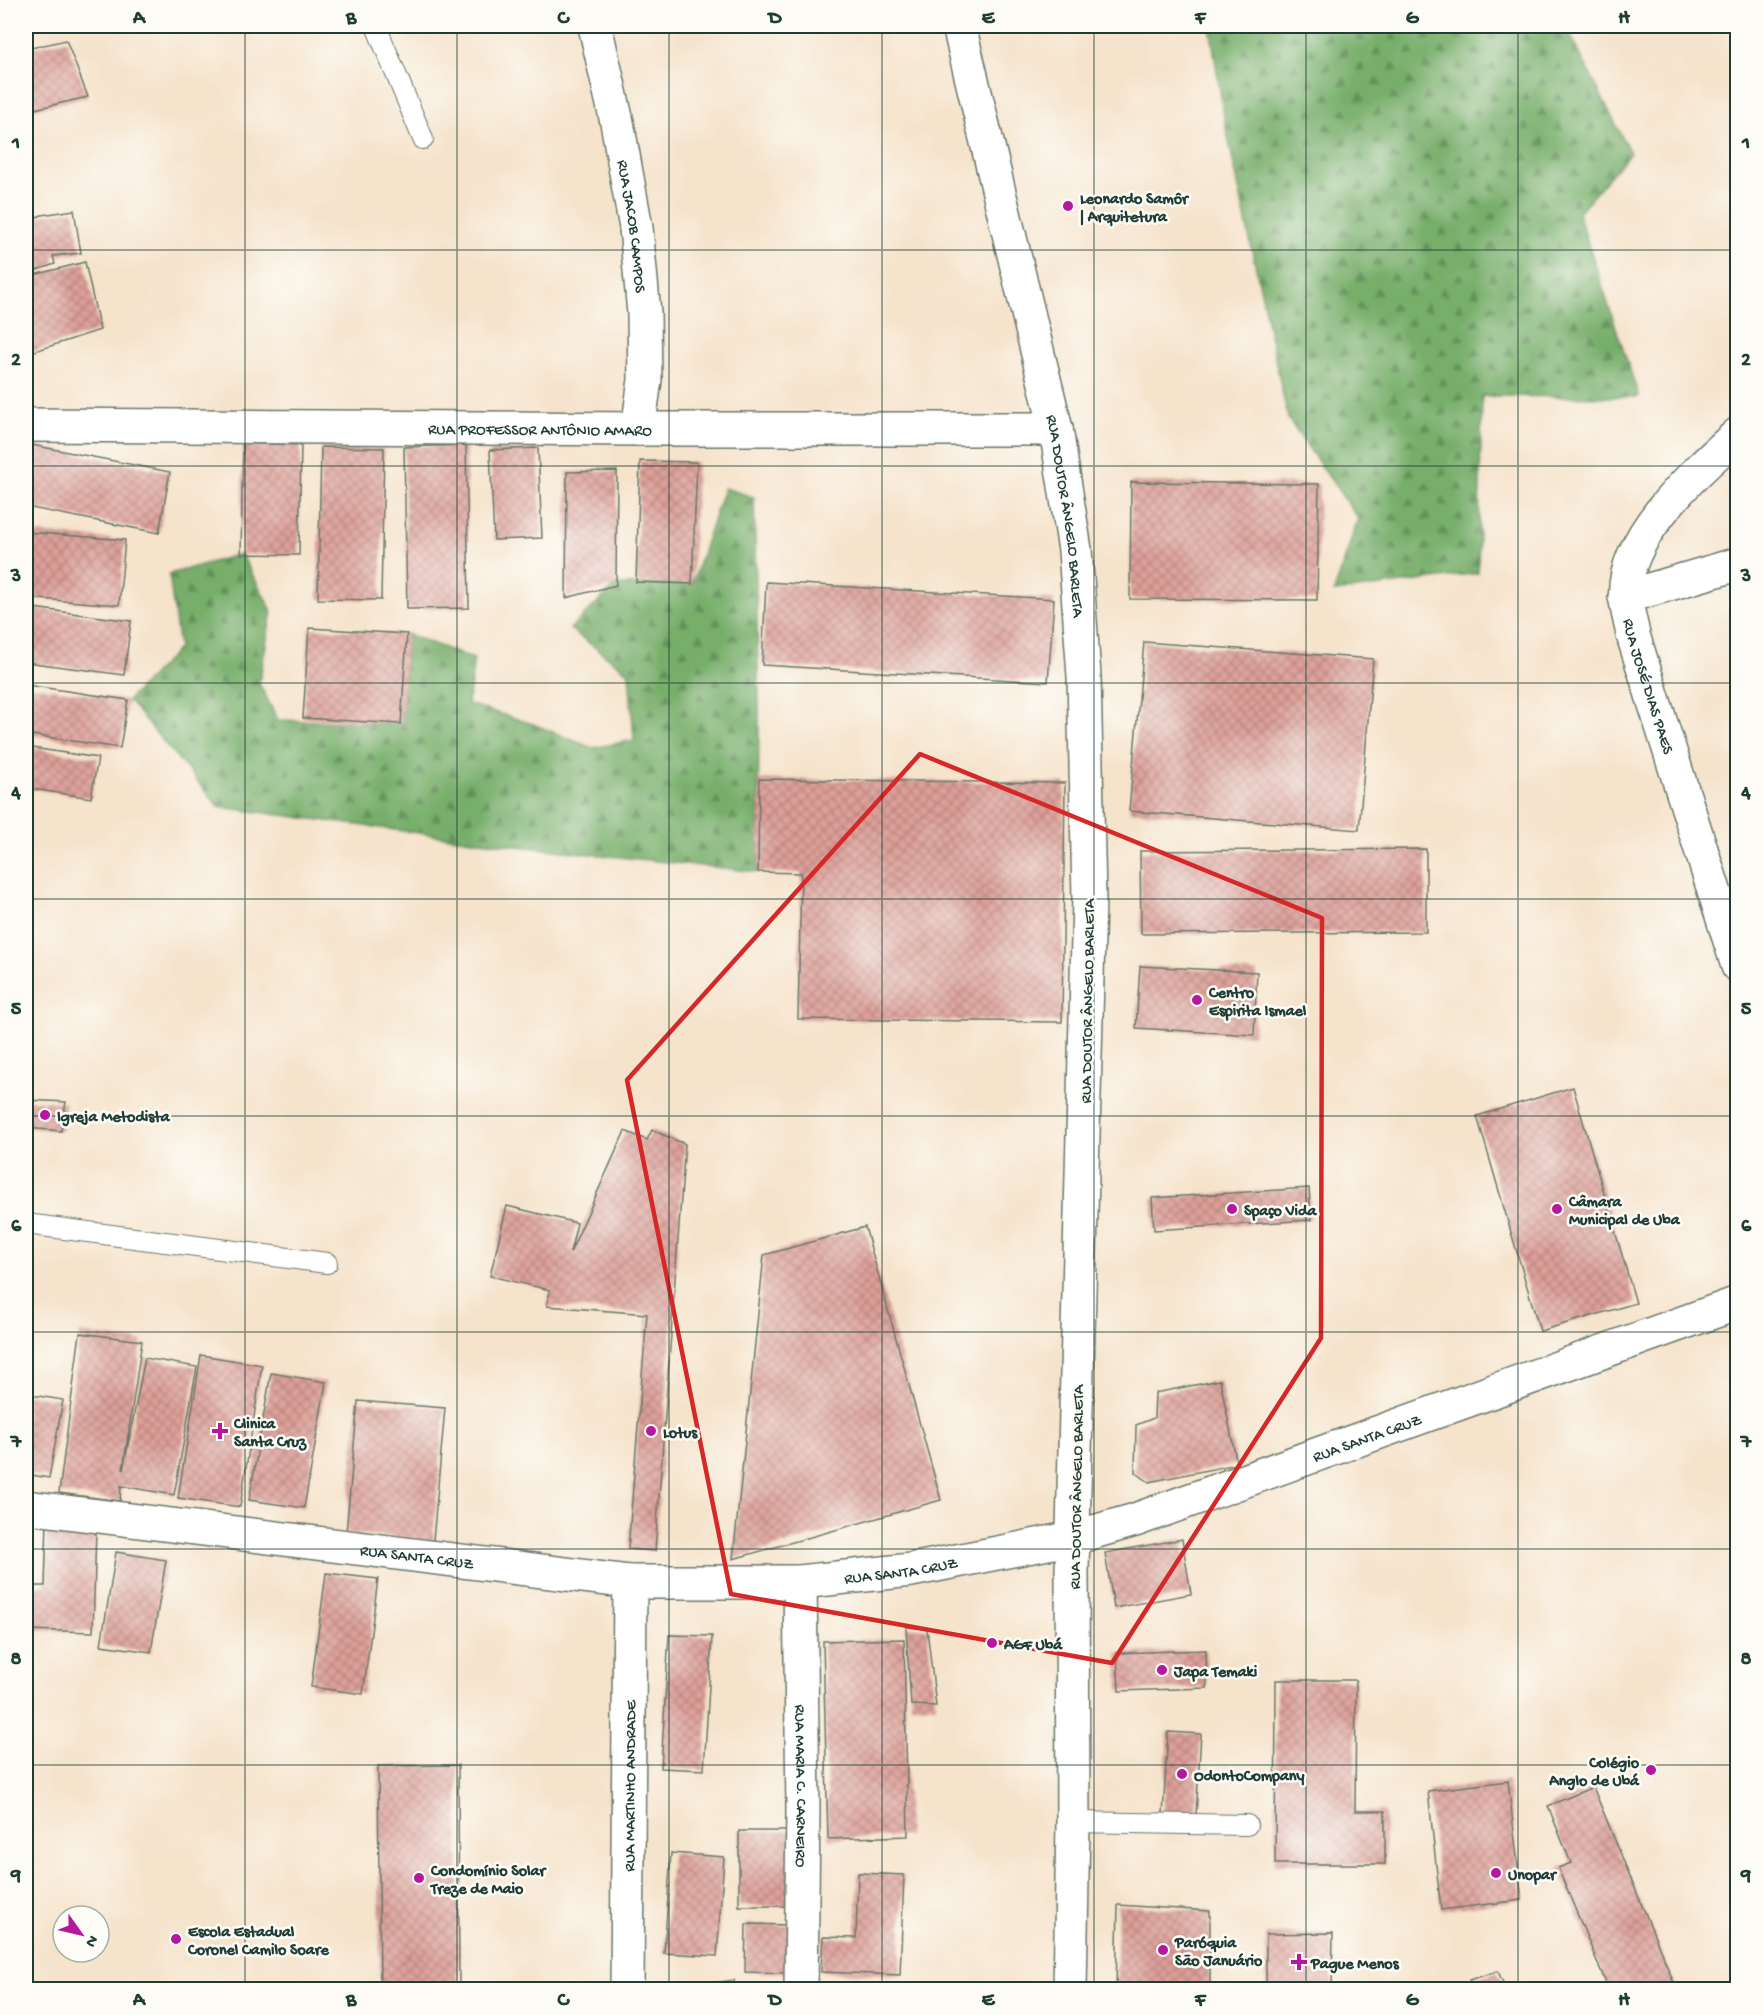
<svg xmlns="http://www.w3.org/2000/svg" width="1763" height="2015" font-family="'Gochi Hand',sans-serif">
  <defs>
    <pattern id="forest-firs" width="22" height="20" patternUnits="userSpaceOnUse" patternTransform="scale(1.5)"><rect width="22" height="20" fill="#77ae6b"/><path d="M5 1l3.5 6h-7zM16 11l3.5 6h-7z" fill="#618f59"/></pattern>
    <pattern id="building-cross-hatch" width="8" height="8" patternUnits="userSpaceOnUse" patternTransform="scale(1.5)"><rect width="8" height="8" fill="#dea099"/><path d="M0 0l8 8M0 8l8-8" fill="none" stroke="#b3847e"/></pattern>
  </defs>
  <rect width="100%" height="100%" fill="#fdfcf7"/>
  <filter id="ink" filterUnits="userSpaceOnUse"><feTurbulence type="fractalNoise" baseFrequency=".0167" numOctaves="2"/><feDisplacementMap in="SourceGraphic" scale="12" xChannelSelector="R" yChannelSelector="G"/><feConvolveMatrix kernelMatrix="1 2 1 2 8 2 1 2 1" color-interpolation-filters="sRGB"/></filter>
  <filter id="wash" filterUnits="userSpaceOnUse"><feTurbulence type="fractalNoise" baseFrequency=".008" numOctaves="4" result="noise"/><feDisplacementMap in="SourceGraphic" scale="24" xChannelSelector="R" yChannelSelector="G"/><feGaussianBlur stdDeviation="1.35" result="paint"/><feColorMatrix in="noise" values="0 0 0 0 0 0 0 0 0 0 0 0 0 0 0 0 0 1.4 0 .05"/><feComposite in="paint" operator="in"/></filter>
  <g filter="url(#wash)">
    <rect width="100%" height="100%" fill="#f5e3cb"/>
    <g fill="url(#forest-firs)" stroke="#4b7650" stroke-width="1.5">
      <polygon points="1210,26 1566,26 1630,153 1578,213 1639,397 1482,396 1478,573 1334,592 1358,518 1288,419 1225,123"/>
      <polygon points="724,488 754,497 759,708 758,872 526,847 219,807 128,700 179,648 169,574 241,554 272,611 259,683 278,720 401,724 407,634 474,659 468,704 533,724 593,748 634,740 629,673 570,629 616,585 692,584"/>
    </g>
    <g id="blocks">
      <g fill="url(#building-cross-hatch)">
        <polygon points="66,40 88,97 26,111 26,49"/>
        <polygon points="74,210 81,253 53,256 55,264 26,274 26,221 42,215"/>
        <polygon points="85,262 100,330 26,354 26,277"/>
        <polygon points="243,443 301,445 299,555 241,554"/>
        <polygon points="27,444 170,472 159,533 26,507"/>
        <polygon points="466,445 469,608 407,609 404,447"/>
        <polygon points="321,447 384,448 381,600 318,599"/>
        <polygon points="538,448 542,538 494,540 490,450"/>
        <polygon points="640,461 697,462 692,584 636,582"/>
        <polygon points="617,471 616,585 566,598 567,472"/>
        <polygon points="1131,482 1319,484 1317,600 1130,599"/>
        <polygon points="26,532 125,540 119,605 26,598"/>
        <polygon points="766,582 1054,599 1048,682 762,665"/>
        <polygon points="26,607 131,621 124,675 26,662"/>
        <polygon points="309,628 407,634 401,724 303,718"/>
        <polygon points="1144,642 1373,659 1359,830 1129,811"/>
        <polygon points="26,685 128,700 120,748 26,734"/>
        <polygon points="26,747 98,758 91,798 26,788"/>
        <polygon points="759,779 1065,783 1062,1022 798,1019 801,873 758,872"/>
        <polygon points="1426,849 1426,932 1141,934 1140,851"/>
        <polygon points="1140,966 1257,972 1254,1035 1136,1028"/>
        <polygon points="1573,1087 1636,1303 1540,1331 1477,1116"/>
        <polygon points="26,1100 66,1102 61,1131 26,1128"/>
        <polygon points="652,1130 685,1144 655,1551 628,1549 647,1314 547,1306 550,1290 490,1276 507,1206 577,1223 570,1253 625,1131 647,1140"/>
        <polygon points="1309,1188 1311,1220 1154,1230 1152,1198"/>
        <polygon points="865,1227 941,1500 733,1559 764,1255"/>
        <polygon points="80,1333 142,1341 123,1470 145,1358 197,1367 174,1495 121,1486 120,1501 59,1493"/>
        <polygon points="201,1355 262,1365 240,1507 178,1498"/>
        <polygon points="271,1373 326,1382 304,1508 249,1500"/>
        <polygon points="1220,1380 1237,1464 1149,1482 1135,1472 1136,1425 1154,1418 1155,1393"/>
        <polygon points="26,1394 63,1400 49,1478 26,1474"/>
        <polygon points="358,1401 445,1408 433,1541 346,1533"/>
        <polygon points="47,1520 96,1529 93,1632 26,1630 26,1586 45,1586"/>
        <polygon points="1182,1539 1191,1594 1114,1608 1105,1553"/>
        <polygon points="116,1552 166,1560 151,1652 101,1645"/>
        <polygon points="326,1573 378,1579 363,1694 311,1687"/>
        <polygon points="906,1627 927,1629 936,1706 911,1705"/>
        <polygon points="669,1635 712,1636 704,1770 661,1768"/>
        <polygon points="904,1639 908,1836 828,1839 823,1641"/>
        <polygon points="1206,1650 1207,1688 1119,1691 1117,1653"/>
        <polygon points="1276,1680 1356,1680 1355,1811 1385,1811 1385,1864 1275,1864"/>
        <polygon points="1168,1732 1201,1734 1196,1816 1163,1814"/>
        <polygon points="458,1765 459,1990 380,1990 378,1766"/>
        <polygon points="1508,1781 1522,1900 1441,1910 1428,1791"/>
        <polygon points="1593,1787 1677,1990 1609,1990 1558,1868 1571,1863 1548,1806"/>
        <polygon points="739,1831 795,1831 796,1906 739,1906"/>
        <polygon points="671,1853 724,1857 717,1956 664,1953"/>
        <polygon points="858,1873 904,1875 900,1975 821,1972 823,1937 856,1938"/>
        <polygon points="1118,1905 1210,1911 1210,1990 1116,1990"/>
        <polygon points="26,1908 32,1909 27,1979 26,1979"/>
        <polygon points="746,1924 792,1925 790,1973 745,1972"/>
        <polygon points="1333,1933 1332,1990 1266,1990 1266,1934"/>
        <polygon points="1498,1971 1506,1990 1474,1990 1469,1980"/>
        <polygon points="734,1980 734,1990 674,1990 674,1988"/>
      </g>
    </g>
  </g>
  <g filter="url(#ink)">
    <use href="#blocks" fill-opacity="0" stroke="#6a7769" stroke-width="1.5"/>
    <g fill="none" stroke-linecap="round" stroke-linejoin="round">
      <defs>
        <g id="service">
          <polyline points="376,26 423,139"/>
          <polyline points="26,1224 327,1263"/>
          <polyline points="1073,1822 1247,1825"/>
        </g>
        <g id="minor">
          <path id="s1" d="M595,26L617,122L636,228L644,313L645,380L638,429"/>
          <path id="s2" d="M26,425L638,429H1056"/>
          <path id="s3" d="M1738,434C1696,472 1620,538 1626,599C1627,611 1631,623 1633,635L1738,966"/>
          <polyline points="1625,597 1738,564"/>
          <path id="s4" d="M800,1582L803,1808L801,1990"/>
          <path id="s5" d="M627,1990L630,1582"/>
        </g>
        <g id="tertiary">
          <path id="s6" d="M959,26L1056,429L1075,550L1084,676L1089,898L1072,1570L1073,1822L1070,1990"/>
          <path id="s7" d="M26,1507L630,1582H800L911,1570L1073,1538L1135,1520L1738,1303"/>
        </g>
      </defs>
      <use href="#service" stroke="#6a7769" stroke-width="22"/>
      <use href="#minor" stroke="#6a7769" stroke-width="36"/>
      <use href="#tertiary" stroke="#6a7769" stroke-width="36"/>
      <use href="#service" stroke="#fff" stroke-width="20"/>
      <use href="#minor" stroke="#fff" stroke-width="33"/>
      <use href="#tertiary" stroke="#fff" stroke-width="33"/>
    </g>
  </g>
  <path fill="none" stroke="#d62828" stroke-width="4.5" stroke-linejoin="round" d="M920,754L1322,918L1321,1338L1112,1663L731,1594L627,1080Z"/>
  <path fill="none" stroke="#1f3d34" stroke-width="1.5" stroke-opacity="0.55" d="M245,26V1990M457,26V1990M669,26V1990M882,26V1990M1094,26V1990M1306,26V1990M1518,26V1990M26,250H1738M26,466H1738M26,683H1738M26,899H1738M26,1116H1738M26,1332H1738M26,1549H1738M26,1765H1738"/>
  <g fill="#b5179e" stroke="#fdfcf7" stroke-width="2">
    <circle cx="1068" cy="206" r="6"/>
    <circle cx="1197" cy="1000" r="6"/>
    <circle cx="45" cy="1115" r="6"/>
    <circle cx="1232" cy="1209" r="6"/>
    <circle cx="1557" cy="1209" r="6"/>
    <path d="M217 1422h6v6h6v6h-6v6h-6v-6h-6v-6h6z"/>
    <circle cx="651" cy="1431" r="6"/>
    <circle cx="992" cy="1643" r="6"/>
    <circle cx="1162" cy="1670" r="6"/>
    <circle cx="1651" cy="1770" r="6"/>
    <circle cx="1182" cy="1774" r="6"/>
    <circle cx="1496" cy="1873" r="6"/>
    <circle cx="419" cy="1878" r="6"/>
    <circle cx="176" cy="1939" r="6"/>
    <circle cx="1163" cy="1950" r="6"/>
    <path d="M1296 1953h6v6h6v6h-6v6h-6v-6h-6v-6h6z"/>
  </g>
  <g text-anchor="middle" stroke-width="5" stroke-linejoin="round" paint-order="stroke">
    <g font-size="16" font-weight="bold" fill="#1f3d34" stroke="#fdfcf7" text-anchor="start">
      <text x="1080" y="203">Leonardo Samôr<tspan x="1080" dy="18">| Arquitetura</tspan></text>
      <text x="1209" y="997">Centro<tspan x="1209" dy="18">Espirita Ismael</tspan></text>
      <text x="57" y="1121">Igreja Metodista</text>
      <text x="1569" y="1206">Câmara<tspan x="1569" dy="18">Municipal de Uba</tspan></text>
      <text x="1244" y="1215">Spaço Vida</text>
      <text x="234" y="1428">Clinica<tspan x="234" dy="18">Santa Cruz</tspan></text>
      <text x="663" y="1437">Lotus</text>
      <text x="1004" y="1649">AGF Ubá</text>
      <text x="1174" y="1676">Japa Temaki</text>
      <text x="1639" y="1767" text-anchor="end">Colégio<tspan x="1639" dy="18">Anglo de Ubá</tspan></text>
      <text x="1194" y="1780">OdontoCompany</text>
      <text x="431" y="1875">Condomínio Solar<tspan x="431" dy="18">Treze de Maio</tspan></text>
      <text x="1508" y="1879">Unopar</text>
      <text x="188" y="1936">Escola Estadual<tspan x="188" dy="18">Coronel Camilo Soare</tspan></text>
      <text x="1175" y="1947">Paróquia<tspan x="1175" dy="18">São Januário</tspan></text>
      <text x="1311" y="1968">Pague Menos</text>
    </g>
    <g font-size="16" fill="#1f3d34" stroke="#fdfcf7">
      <text dy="6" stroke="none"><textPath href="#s1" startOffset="204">RUA JACOB CAMPOS</textPath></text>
      <text dy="6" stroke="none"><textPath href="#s2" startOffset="514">RUA PROFESSOR ANTÔNIO AMARO</textPath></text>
      <text dy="6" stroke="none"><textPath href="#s6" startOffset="502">RUA DOUTOR ÂNGELO BARLETA</textPath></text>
      <text dy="6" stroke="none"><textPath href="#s3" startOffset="296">RUA JOSÉ DIAS PAES</textPath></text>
      <text transform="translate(1086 1001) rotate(-89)" y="6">RUA DOUTOR ÂNGELO BARLETA</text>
      <text dy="6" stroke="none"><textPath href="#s7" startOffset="1366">RUA SANTA CRUZ</textPath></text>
      <text transform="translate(1075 1487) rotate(-89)" y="6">RUA DOUTOR ÂNGELO BARLETA</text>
      <text dy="6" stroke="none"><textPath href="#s7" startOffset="394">RUA SANTA CRUZ</textPath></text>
      <text dy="6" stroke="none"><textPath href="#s7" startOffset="880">RUA SANTA CRUZ</textPath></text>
      <text dy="6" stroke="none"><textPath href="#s5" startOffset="204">RUA MARTINHO ANDRADE</textPath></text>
      <text dy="6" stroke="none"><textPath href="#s4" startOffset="204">RUA MARIA C. CARNEIRO</textPath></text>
    </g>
  </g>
  <rect width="1763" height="2015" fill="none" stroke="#fdfcf7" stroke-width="66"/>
  <g transform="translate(81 1934) rotate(124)"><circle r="28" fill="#fdfcf7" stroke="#a4b0a9" stroke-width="1.5"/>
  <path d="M0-4.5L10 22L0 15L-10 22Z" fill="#b5179e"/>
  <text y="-9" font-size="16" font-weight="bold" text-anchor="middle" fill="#1f3d34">N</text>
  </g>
  <rect x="33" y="33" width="1697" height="1949" fill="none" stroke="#1f3d34" stroke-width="2"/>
  <g font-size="20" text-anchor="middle" font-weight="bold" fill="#1f3d34">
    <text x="139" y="23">A</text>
    <text x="351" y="23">B</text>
    <text x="563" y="23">C</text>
    <text x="775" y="23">D</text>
    <text x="988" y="23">E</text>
    <text x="1200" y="23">F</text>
    <text x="1412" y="23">G</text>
    <text x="1624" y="23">H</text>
    <text x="16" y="148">1</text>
    <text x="1746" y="148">1</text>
    <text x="16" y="365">2</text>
    <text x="1746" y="365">2</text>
    <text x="16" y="581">3</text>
    <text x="1746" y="581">3</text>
    <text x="16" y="798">4</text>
    <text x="1746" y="798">4</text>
    <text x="16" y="1014">5</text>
    <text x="1746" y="1014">5</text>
    <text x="16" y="1231">6</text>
    <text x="1746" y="1231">6</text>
    <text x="16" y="1447">7</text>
    <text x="1746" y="1447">7</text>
    <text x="16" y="1664">8</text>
    <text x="1746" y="1664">8</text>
    <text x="16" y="1881">9</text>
    <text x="1746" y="1881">9</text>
    <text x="139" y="2005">A</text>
    <text x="351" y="2005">B</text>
    <text x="563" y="2005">C</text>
    <text x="775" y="2005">D</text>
    <text x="988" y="2005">E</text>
    <text x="1200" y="2005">F</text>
    <text x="1412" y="2005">G</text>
    <text x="1624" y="2005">H</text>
  </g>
</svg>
